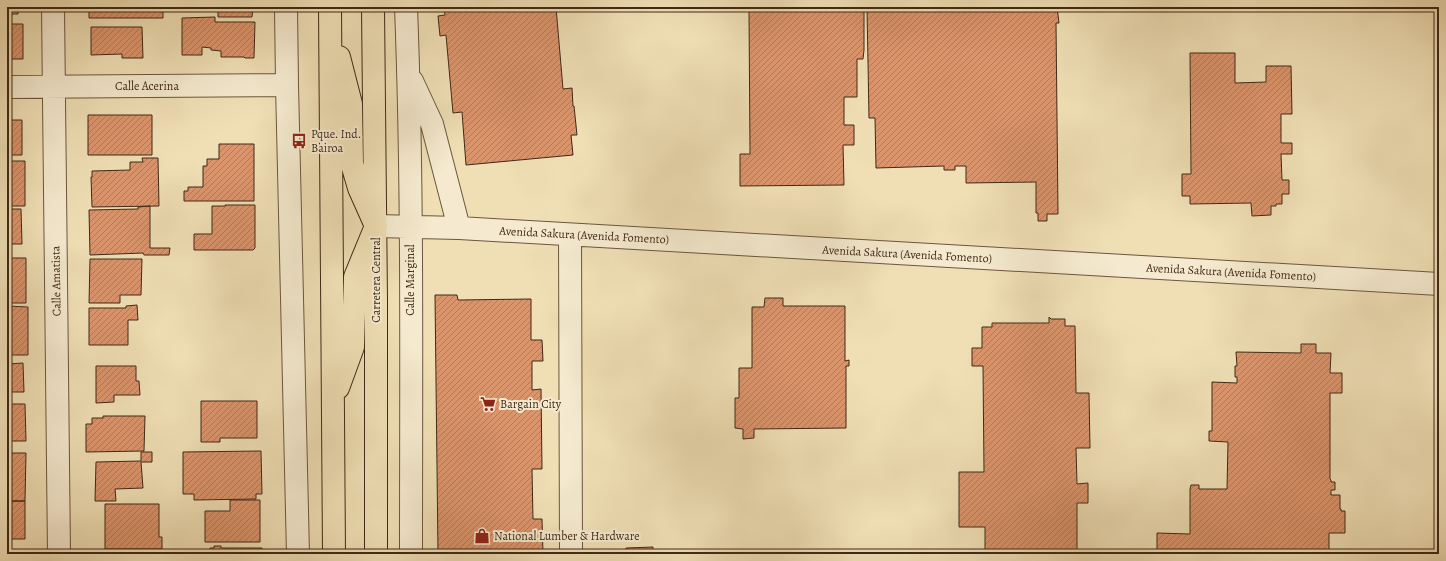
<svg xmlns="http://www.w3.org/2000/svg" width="1446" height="561" font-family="Alegreya,serif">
<defs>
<pattern id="building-hatch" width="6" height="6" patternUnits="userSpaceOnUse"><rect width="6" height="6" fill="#db956d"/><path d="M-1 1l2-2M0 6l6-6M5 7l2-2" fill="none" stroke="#b37a59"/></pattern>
</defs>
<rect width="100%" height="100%" fill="#f0dfb5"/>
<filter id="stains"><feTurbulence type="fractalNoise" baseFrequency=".005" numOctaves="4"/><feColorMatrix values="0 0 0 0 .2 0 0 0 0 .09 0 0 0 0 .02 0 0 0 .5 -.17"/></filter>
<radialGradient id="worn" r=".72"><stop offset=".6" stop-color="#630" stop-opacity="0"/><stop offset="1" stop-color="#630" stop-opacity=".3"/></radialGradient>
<path fill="url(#building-hatch)" stroke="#402817" d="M7,7H18V14H7Z
M89,7H163V18H89Z
M218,7H253L252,17H218Z
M444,7H556L563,89L572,88L573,106H574L577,135H571L573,155L466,165L462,112L453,113L446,35L440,36L438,16L445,15Z
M723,7H864V50L863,59H857V97H844V125H854V145H843L844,185L740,186V154H750L749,11H723Z
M867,7H1057L1059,23H1056L1058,214H1047V221H1038V213H1036V182L966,183V166H955V170H944V166L876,168L875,118H869Z
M215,17V22H255L254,58H245L244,57H221V51L211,50V48L202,47V55H182V18Z
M7,24H23V59H7Z
M91,27H142L143,58H122V54L91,55Z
M1190,53H1235V83L1266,82V66H1291L1292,114H1281V143H1292V154H1281L1282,180H1289V194H1282V204H1276V206H1271V215L1252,216L1251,203L1190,204V196H1182V174H1191Z
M88,115H152V155H88Z
M7,120H22V155H7Z
M219,144H254V201H184V191H188V187H203V166H207V159H219Z
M142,158H158L159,206L92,207L91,177H92V171L130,170V162H143Z
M7,161H25V206H7Z
M225,205H255V248L253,250H194V234H212V206H225Z
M150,206V248H170L169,255H144L143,253L90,255L89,210L138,209V207Z
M7,209H21L22,244H7Z
M7,258H26V303H7Z
M90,259H142L141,295H120V303H89Z
M435,295H457L458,300L531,299V340H542L543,361H532V390L541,389L542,469H532L533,519H542L543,554H438Z
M765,298H783V306H845V361L849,360V366H846V428L754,429V438L743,439V429L735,428V398H739V368H752V307H764Z
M137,305L138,320H128V345H89V308H126V306Z
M7,306L28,307V355H7Z
M1049,317L1051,319H1065V326H1075L1076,393H1089L1090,448H1076L1077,484L1088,483V503H1077V554H985V527H959V472H984L983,366H972V348H982V327H992V323H1049Z
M1301,344H1316V353H1331L1330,373H1342V393H1330V479L1331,480V482H1335V490H1331V495H1340V509H1341V511H1345V533H1329V554H1157V533L1190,534V489L1191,485H1199V489H1227L1228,442L1209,441V431H1212V382L1237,383V377H1235V366H1237L1236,352L1301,353Z
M23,363L24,392H7V364Z
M96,366H136V381H139L140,395H114V402L96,403Z
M201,401H257V438H220V442H201Z
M7,404H25L26,441H7Z
M103,416H145L144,451L86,452V424H92V418H103Z
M261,451L262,494H256V499L194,500V494H183V452Z
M141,452H152V462H141L143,488L115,489L116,501H95L96,462L141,461Z
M7,453H26L25,501H7Z
M230,500H260V542H205V511H230Z
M7,501H25V539H7Z
M105,504H159V537H162V549H105Z
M214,546H221V548H262V554H210V548H214Z
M653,547V554H626V548Z
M23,551L24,554H7V552Z
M130,551V554H94V552Z"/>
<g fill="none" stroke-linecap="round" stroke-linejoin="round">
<defs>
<path id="minor" d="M53,7L59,554
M286,7L287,85L298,554
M406,7C413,189 411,372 411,554
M412,81L432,124L459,228
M7,87L287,85
M376,226L459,228L1439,284
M570,235L571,554"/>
<path id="major" d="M330,7L334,554
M373,7L376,301V554
M338,388L353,347L355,277L376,226L359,188L352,164L351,104L339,57"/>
</defs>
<use href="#minor" stroke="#6c563e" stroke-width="24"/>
<use href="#major" stroke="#402817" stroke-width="24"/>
<use href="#minor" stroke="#f5eacf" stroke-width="22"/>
<use href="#major" stroke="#f0dfb5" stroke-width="22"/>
</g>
<defs>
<symbol id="bus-bare" viewBox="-9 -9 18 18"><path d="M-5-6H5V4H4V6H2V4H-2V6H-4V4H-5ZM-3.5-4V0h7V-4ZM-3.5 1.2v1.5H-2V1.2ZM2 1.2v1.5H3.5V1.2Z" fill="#8f2418" stroke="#f5eacf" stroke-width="2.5" paint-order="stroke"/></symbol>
<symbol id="supermarket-bare" viewBox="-9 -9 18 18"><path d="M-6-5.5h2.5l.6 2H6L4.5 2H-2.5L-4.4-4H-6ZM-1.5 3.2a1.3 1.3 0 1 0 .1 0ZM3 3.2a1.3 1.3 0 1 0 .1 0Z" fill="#8f2418" stroke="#f5eacf" stroke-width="2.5" paint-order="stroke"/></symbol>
<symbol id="shop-bare" viewBox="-9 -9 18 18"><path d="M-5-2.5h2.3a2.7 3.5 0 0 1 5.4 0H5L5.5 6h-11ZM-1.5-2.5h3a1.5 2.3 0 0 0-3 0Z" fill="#8f2418" stroke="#f5eacf" stroke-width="2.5" paint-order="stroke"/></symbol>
</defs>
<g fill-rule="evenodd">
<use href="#bus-bare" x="288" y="130" width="22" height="22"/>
<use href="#supermarket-bare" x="477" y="393" width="22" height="22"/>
<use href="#shop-bare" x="471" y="525" width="22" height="22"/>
</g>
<g text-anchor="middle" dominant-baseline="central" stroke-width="4" stroke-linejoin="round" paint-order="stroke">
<g font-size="12" fill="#402817" stroke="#f5eacf">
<text x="147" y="86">Calle Acerina</text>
<text transform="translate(584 235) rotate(3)">Avenida Sakura (Avenida Fomento)</text>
<text transform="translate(907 254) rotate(3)">Avenida Sakura (Avenida Fomento)</text>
<text transform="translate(1231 272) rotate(3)">Avenida Sakura (Avenida Fomento)</text>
<text transform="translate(376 280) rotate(-90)">Carretera Central</text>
<text transform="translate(410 280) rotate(-90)">Calle Marginal</text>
<text transform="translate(56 281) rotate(-91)">Calle Amatista</text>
</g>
<g font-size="12" fill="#402817" stroke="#f5eacf" text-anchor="start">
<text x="311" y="134">Pque. Ind.<tspan x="311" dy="14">Bairoa</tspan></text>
<text x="500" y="404">Bargain City</text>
<text x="494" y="536">National Lumber &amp; Hardware</text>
</g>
</g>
<rect width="1446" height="561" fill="none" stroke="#f0dfb5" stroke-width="24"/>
<rect x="8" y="8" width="1430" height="545" fill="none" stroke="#402817" stroke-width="2"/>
<rect x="12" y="12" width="1422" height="537" fill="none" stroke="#402817"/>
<rect width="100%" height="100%" filter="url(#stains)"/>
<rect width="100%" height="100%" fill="url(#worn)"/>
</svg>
